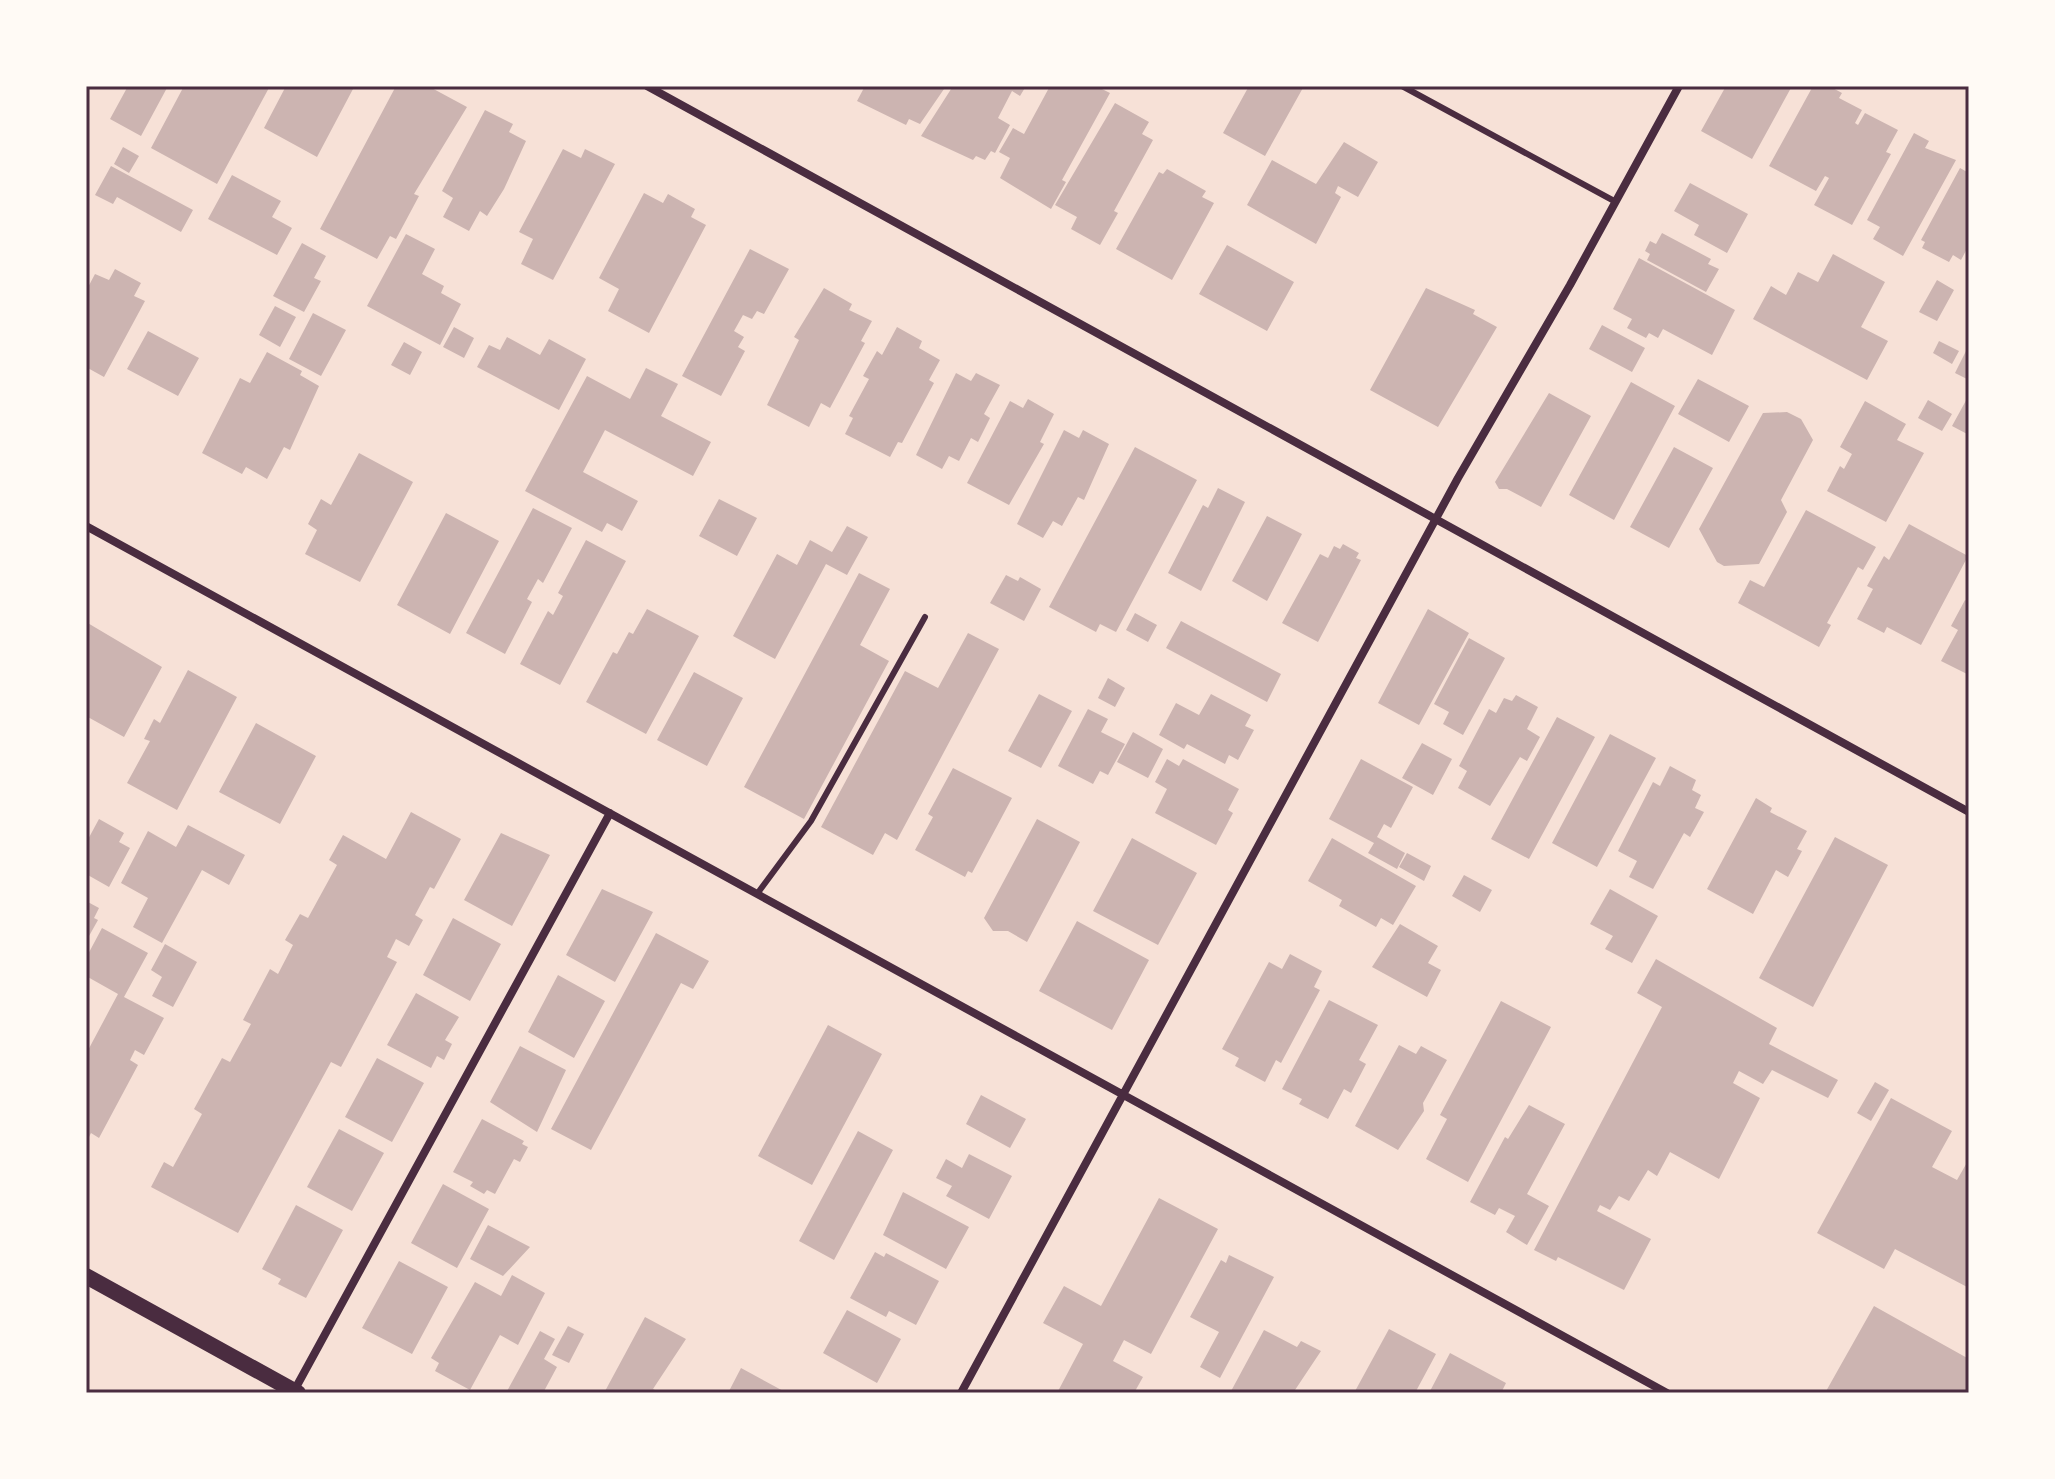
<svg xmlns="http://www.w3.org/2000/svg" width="2055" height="1479" font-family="'PT Sans',sans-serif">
<rect width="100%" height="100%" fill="#f7e1d7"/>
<path fill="#ccb4b1" d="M128,86H168L141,136L110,119Z
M184,86H270L217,184L151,148Z
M286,86L353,89L317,157L264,128Z
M396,86H428L467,107L414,194L419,196L396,239L390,236L377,259L320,229Z
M865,86H938L944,89L920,124L909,119L906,125L857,101Z
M953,86H1026L1020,96L1012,91L998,118L1010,125L995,153L991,151L985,160L976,156L973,160L921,136Z
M1050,86H1096L1110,93L1062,180L1066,182L1051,209L1000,178L1010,158L999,152L1013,128L1024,134Z
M1249,86H1304L1265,156L1223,133Z
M1726,86H1792L1752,159L1701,131Z
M1813,86H1829L1842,93L1839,98L1862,110L1855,123L1858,125L1865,113L1898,130L1886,152L1891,154L1852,225L1814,205L1829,178L1825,176L1816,191L1769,166Z
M1115,103L1149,122L1142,134L1153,140L1114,211L1118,213L1100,245L1071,229L1077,217L1055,205Z
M485,110L513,124L509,132L526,141L504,189L487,216L480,211L469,231L443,217L453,198L442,191Z
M1914,133L1929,141L1925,148L1956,160L1903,256L1873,239L1880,227L1867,220Z
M1344,142L1378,162L1358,197L1338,186L1335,193L1341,197L1316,244L1247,205L1272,160L1316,184Z
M123,147L139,156L129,173L114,164Z
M563,149L581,158L585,149L615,164L553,280L521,264L533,239L519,232Z
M111,166L193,210L181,232L117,197L113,204L95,195Z
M1960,168L1969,173V245L1961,260L1953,255L1949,262L1922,248L1925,242L1921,240Z
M1167,169L1206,191L1202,197L1214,203L1172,280L1116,249L1159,172L1163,174Z
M232,175L281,201L272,217L292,228L277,255L208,219Z
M1690,183L1748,214L1727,253L1694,235L1699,225L1674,211Z
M644,193L663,203L668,194L695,209L691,217L706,225L649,333L608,311L619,289L599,278Z
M1662,233L1711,259L1708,264L1719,269L1706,292L1647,260L1650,254L1645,251L1650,241L1656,244Z
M406,234L435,249L422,274L444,286L441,293L461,304L440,345L367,306Z
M302,243L326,256L314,278L321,281L304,312L273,296Z
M1227,245L1294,282L1267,331L1199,294Z
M750,249L789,269L764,314L757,311L752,319L743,315L734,331L744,337L738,347L745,351L721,396L682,376Z
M1833,254L1885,282L1861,327L1888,341L1867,380L1753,319L1771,286L1786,295L1798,272L1818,282Z
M1639,258L1735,310L1712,355L1663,329L1658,338L1649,333L1646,338L1627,328L1632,319L1613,309Z
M115,269L141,283L134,296L145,301L104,377L86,367V291L95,274L109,280Z
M1937,280L1954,290L1937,321L1919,312Z
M824,288L852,304L849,310L872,321L861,341L865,343L830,408L821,403L809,427L767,405L799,340L794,337Z
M1426,288L1475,310L1473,314L1497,327L1438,427L1370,390Z
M275,306L296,317L280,347L259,335Z
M313,313L346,330L321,376L289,359Z
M1602,325L1645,348L1632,372L1589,349Z
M454,327L474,338L464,358L443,347Z
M897,327L922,341L919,348L940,360L929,380L934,383L902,443L898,442L890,457L845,434L853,418L849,416L869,379L863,376L877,351L882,355Z
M148,331L199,358L178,396L127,369Z
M507,337L540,355L549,339L586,359L559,410L477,367L489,345L500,350Z
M1939,341L1959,351L1952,364L1933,353Z
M404,342L422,352L410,375L391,365Z
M1966,351L1969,353V380L1955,373Z
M267,352L302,371L300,375L319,386L290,450L284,447L267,479L246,467L242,474L202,453L240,378L250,383Z
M646,368L678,384L661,416L711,442L693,476L605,430L583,472L638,501L622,531L607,523L602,532L525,491L587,376L630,399Z
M956,373L971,381L976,373L1000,385L984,414L990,418L978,442L971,438L959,461L949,456L942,469L916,455Z
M1698,379L1749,406L1729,442L1678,414Z
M1631,382L1675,406L1614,520L1569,495Z
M1549,393L1591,416L1541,507L1507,489H1499L1495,482Z
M1969,395V435L1952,426Z
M1028,399L1054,414L1040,442L1044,444L1009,505L967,483L1010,401L1023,408Z
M1928,400L1952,414L1942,431L1918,418Z
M1865,401L1906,424L1897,440L1924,453L1886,522L1827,491L1840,466L1844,469L1852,454L1840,447Z
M1787,412L1801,419L1813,440L1781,500L1787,512L1759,564L1724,566L1717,562L1699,529L1763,413Z
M1064,430L1079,438L1083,430L1109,444L1084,500L1078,497L1062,526L1053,521L1043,538L1017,524Z
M1135,447L1197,480L1116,632L1100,624L1096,632L1049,607Z
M1674,447L1713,468L1669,548L1630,527Z
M359,453L413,482L360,582L305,554L317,530L308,524L321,499L331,505Z
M1218,488L1245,502L1201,591L1168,573L1203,505L1208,508Z
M719,499L757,518L737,556L699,536Z
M533,508L572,528L543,583L538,579L527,599L532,602L505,654L466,633Z
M1806,510L1876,547L1863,570L1858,567L1827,623L1831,625L1819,647L1738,603L1750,580L1764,587Z
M446,513L499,541L450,634L397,605Z
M1267,516L1302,534L1267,601L1232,581Z
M1909,524L1968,556L1921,645L1887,627L1884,633L1857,619L1873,589L1867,586L1884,556L1889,560Z
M847,526L868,537L847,575L826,564L775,659L733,636L777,554L797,565L810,540L832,552Z
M586,540L626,561L560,685L520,664L548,611L553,615L563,596L558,593Z
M1343,544L1359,553L1356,558L1361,560L1318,642L1282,623L1320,554L1328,558L1334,546L1340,549Z
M859,573L890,589L860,645L889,661L804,819L744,787Z
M1006,575L1018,581L1020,577L1041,589L1024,621L990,603Z
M1965,600L1969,602V675L1941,661L1958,630L1951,626Z
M647,609L699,636L646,734L586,702L613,652L617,654L629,632L633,634Z
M1428,609L1469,633L1419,725L1378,703Z
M1135,613L1157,625L1148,642L1126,630Z
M1181,621L1281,674L1267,702L1166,648Z
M86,622L162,667L124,737L86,716Z
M968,633L999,649L897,840L885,833L873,855L821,827L905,671L938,688Z
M1469,638L1505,658L1463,735L1443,724L1449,712L1434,704Z
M188,670L237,697L177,810L127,783L150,741L144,739L154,719L160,723Z
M694,672L743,698L707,766L657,740Z
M1108,678L1125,688L1115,707L1098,698Z
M1039,694L1072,711L1041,768L1008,751Z
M1211,694L1251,715L1245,726L1254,730L1238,760L1229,755L1225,764L1187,744L1184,749L1159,735L1176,703L1199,715Z
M1516,695L1538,707L1527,729L1540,737L1527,761L1520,757L1490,806L1458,788L1467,771L1459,766L1489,709L1496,713L1504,698L1512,701Z
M1088,709L1108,719L1101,732L1125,744L1108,775L1100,771L1093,784L1058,766Z
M1557,717L1595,737L1529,859L1491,839Z
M256,723L316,756L280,824L219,792Z
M1133,732L1163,749L1148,778L1117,762Z
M1610,734L1656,758L1597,867L1552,843Z
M1422,743L1452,759L1433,795L1402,778Z
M1167,759L1179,766L1183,759L1239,789L1228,810L1233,813L1216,845L1155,813L1167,789L1155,782Z
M1361,759L1413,787L1391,828L1384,824L1377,837L1405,853L1397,869L1368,853L1374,843L1329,819Z
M1670,766L1696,780L1692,790L1701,795L1695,808L1704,812L1690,837L1684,833L1653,889L1629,877L1637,861L1618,851L1653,782L1660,786Z
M953,768L1012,798L972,873L968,871L965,877L915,850L933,817L928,814Z
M1756,798L1772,808L1770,812L1807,831L1797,849L1802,851L1788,877L1776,870L1753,914L1707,889Z
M411,812L461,839L434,889L430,887L415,915L423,920L409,946L396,939L387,957L397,962L341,1067L331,1062L238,1233L151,1187L164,1162L173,1167L202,1114L194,1109L222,1058L230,1062L251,1024L243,1020L270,969L278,974L293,945L285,940L300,914L308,918L337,865L329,860L343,835L386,859Z
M99,819L124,833L119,842L130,848L109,887L86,874V843Z
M1037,819L1080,842L1027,942L1008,931H993L984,918Z
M188,825L245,855L229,885L202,870L162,943L133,927L148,898L121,883L148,831L176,847Z
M501,833L550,855L512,926L464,900Z
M1835,837L1888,865L1813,1007L1759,978Z
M1132,838L1197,873L1158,945L1093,911Z
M1332,838L1416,886L1393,925L1381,918L1376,927L1339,906L1342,900L1308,881Z
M1407,853L1431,866L1424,881L1399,867Z
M1464,875L1492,890L1480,912L1452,896Z
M602,889L653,912L615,982L566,955Z
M1610,889L1658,916L1632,963L1605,949L1613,936L1590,924Z
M86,901L99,908L94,918L98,920L89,936L86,934Z
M453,918L501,944L470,1001L423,975Z
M1077,921L1149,960L1112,1030L1039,991Z
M1400,924L1438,946L1428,963L1441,970L1427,997L1372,967Z
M102,928L148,953L124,997L164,1018L144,1055L135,1050L130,1060L138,1065L99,1138L91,1133L86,1143V1054L118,994L86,976V958Z
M656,933L709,961L693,989L681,983L591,1150L551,1129Z
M165,944L197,962L173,1007L152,996L162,977L151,970Z
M1290,954L1322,971L1314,987L1320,990L1281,1063L1276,1060L1265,1082L1235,1066L1239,1058L1222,1049L1269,962L1282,969Z
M1656,959L1777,1028L1769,1044L1838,1080L1828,1098L1772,1070L1763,1084L1739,1071L1733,1083L1760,1098L1719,1179L1670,1152L1657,1176L1648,1170L1629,1201L1619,1196L1610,1210L1600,1205L1597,1211L1651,1239L1624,1290L1558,1257L1556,1261L1534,1250L1662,1007L1637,993Z
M558,975L605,1001L574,1058L528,1032Z
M416,993L459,1017L445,1040L452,1044L444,1060L437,1056L431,1068L387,1045Z
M1329,1000L1378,1025L1359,1060L1366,1064L1351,1093L1344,1089L1328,1119L1299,1104L1302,1099L1282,1089Z
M1501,1001L1551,1027L1468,1182L1426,1159L1447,1119L1440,1115Z
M828,1025L882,1054L812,1185L758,1156Z
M1399,1045L1416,1054L1421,1046L1447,1060L1423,1103L1424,1111L1398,1150L1355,1126Z
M520,1046L566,1070L537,1132L490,1102Z
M377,1058L424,1083L392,1142L345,1117Z
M1875,1082L1889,1090L1871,1121L1857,1113Z
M981,1095L1026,1119L1010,1148L966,1124Z
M1891,1098L1952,1131L1932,1167L1957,1180L1969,1159V1288L1895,1249L1884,1269L1817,1233Z
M1529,1105L1565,1124L1527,1194L1549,1206L1527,1245L1506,1232L1515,1216L1499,1208L1495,1215L1470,1202L1505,1137L1508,1139Z
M482,1119L524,1141L522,1144L528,1147L520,1162L514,1159L495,1194L487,1190L484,1194L470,1186L473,1182L453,1172Z
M339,1129L384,1153L352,1211L307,1187Z
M858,1131L893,1150L834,1260L799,1241Z
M969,1154L1012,1176L989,1219L946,1196L952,1186L936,1178L946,1159L962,1168Z
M443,1184L489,1209L457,1268L411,1243Z
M903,1192L969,1227L946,1269L883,1235Z
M1159,1198L1218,1229L1151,1354L1124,1340L1113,1361L1143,1377L1134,1393H1057L1083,1344L1043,1323L1064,1286L1101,1306Z
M296,1205L343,1230L306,1298L278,1284L281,1279L262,1269Z
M488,1225L530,1247L503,1276L470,1259Z
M875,1252L884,1257L886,1253L939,1281L916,1325L889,1311L886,1317L850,1298Z
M1229,1255L1274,1277L1220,1378L1200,1367L1219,1332L1190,1317L1221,1260L1226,1263Z
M399,1261L448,1287L412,1354L362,1328Z
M512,1275L545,1293L518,1345L500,1335L470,1390L435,1371L439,1363L431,1358L475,1282L501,1296Z
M1874,1306L1969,1359V1393H1825Z
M847,1310L901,1339L877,1383L823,1353Z
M645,1317L686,1339L653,1389L661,1393H604Z
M568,1326L584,1334L569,1363L552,1355Z
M1389,1329L1436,1354L1415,1393H1354Z
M1264,1330L1297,1347L1301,1341L1321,1351L1293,1393H1230Z
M540,1331L555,1339L544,1359L557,1367L543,1393H506Z
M1450,1353L1506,1383L1501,1393H1429Z
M741,1368L787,1393H728Z"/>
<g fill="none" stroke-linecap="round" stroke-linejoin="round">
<path stroke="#4a2c40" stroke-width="6" d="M1402,86L1616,202
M757,894L811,821L925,617"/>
<path stroke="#4a2c40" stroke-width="8" d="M647,86L1969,812
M86,526L1667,1393
M294,1391L610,813
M961,1393L1458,478L1570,285L1679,86"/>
<path stroke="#4a2c40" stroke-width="16" d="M86,1276L298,1393"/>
</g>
<rect width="2055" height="1479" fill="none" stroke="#fffaf5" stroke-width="176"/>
<rect x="88" y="88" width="1879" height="1303" fill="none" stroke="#4a2c40" stroke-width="3"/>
</svg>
